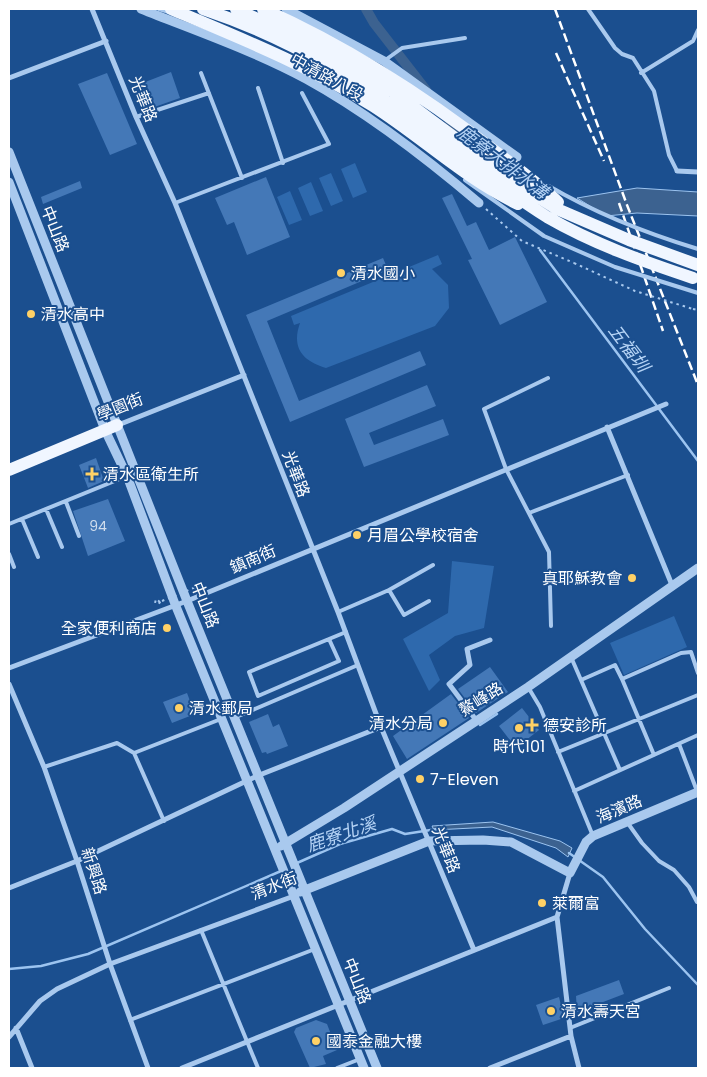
<svg xmlns="http://www.w3.org/2000/svg" width="707" height="1077" font-family="Poppins,'Noto Sans TC',sans-serif">
<rect width="100%" height="100%" fill="#1b4f8f"/>
<path fill="#2e69ad" d="M355,163L367,192L353,198L341,169Z
M331,173L343,201L331,206L319,178Z
M311,182L323,211L310,216L298,188Z
M290,191L302,220L289,225L277,197Z
M438,255L442,264L432,269L448,285L449,308L435,326L326,368C303,361 291,348 300,323L294,325L291,316Z
M452,561L494,566L484,628L455,636L429,655L440,680L429,691L403,639L448,613Z
M674,616L687,647L624,675L610,643Z"/>
<path fill="#3c6290" stroke="#9cc4f0" d="M637,188L698,192V216L637,213L606,216L577,198Z
M493,822L560,841L572,848L568,857L556,848L492,827L434,830L432,826Z"/>
<g fill="none" stroke-linecap="round" stroke-linejoin="round">
<path stroke="#9cc4f0" stroke-width="2.5" d="M540,250L698,461
M480,725L497,714
M569,853L603,877L645,929L698,985
M297,863L340,844L392,829L405,834L437,829
M9,969L41,966L88,954L281,871"/>
<path stroke="#3c6290" stroke-width="10" d="M366,9L374,23L426,90
M450,121L458,131L492,157"/>
</g>
<path fill="#4478b7" d="M171,72L180,98L143,111L141,105L143,104L135,86Z
M107,73L137,144L110,155L78,84Z
M266,177L290,237L247,255L234,222L227,225L215,198Z
M80,181L82,188L43,204L41,197Z
M452,194L467,226L476,222L489,250L515,237L547,302L500,325L468,260L472,259L442,198Z
M383,258L388,270L267,321L299,401L420,351L426,365L290,422L246,315Z
M427,385L436,406L369,433L374,445L443,419L449,435L364,467L345,419Z
M96,458L104,481L88,488L79,465Z
M108,499L125,541L88,556L73,511Z
M490,667L508,692L476,713L458,689Z
M187,693L195,714L172,723L163,702Z
M451,694L469,718L407,759L393,736Z
M522,708L539,730L516,748L499,726Z
M268,714L273,727L279,724L288,746L267,754L266,752L262,753L249,722Z
M619,980L624,994L577,1012L576,996Z
M559,997L564,1018L543,1025L536,1005Z
M316,1020L327,1024L337,1050L323,1056L326,1064L310,1068L294,1032L296,1028Z"/>
<g fill="none" stroke-linecap="round" stroke-linejoin="round">
<path stroke="#a9c9ee" stroke-width="2" stroke-dasharray="2.5 4" stroke-linecap="butt" d="M486,209L522,241L574,263
M693,309L698,310
M196,587L200,585V588L197,586
M160,602L156,599L155,603L158,604L162,601"/>
<path stroke="#a9c9ee" stroke-width="4" d="M588,9L615,48L622,54L633,58L654,91L669,155L677,171
M384,61L402,48L465,38
M201,73L242,178
M641,73L693,41L698,30
M258,88L283,163
M136,117L209,93
M175,203L329,144L302,93
M548,378L484,409L506,469L549,552L551,626
M66,502L79,536
M46,509L62,547
M529,513L628,475
M22,519L38,557
M9,524L127,476
M9,554L14,567
M389,590L404,615L429,601
M338,612L389,590L433,565
M329,639L339,661L258,696L249,672L346,632
M571,657L620,770
M622,679L654,755
M581,680L615,665L622,679L681,653L691,652L698,673
M528,687L540,707L593,836
M236,717L358,665
M679,744L697,791
M558,752L698,695
M134,753L164,821
M44,767L117,743L134,753L221,719
M574,791L698,735
M627,822L642,843L659,861L674,870L689,887L697,902
M201,930L258,1068
M130,1020L315,949
M570,1028L669,988
M337,1068L360,1059"/>
<path stroke="#a9c9ee" stroke-width="5" d="M92,9L136,117L175,203L338,612L381,727L474,950
M9,78L106,41
M677,171L698,172
M118,425L244,375
M607,427L672,585
M9,668L187,601L666,404
M9,684L44,767L77,861L110,964L148,1068
M476,720L449,684L470,665L467,649L490,640
M570,873L557,917L571,1036L579,1068
M9,888L77,861L257,776L381,727
M16,1028L32,1068
M9,1037L40,1001L57,989L110,964L294,896
M182,1068L557,917
M490,1068L571,1036"/>
<path stroke="#a9c9ee" stroke-width="9" d="M141,9C196,31 254,51 306,79C368,113 426,158 479,203
M286,9L384,61L517,157
M9,152L187,601L377,1068
M9,182L105,430L127,476L175,604L364,1068
M281,846L344,808L528,687L698,568
M300,892L429,841L483,840L511,842L570,873L586,842L593,836L698,792"/>
<path stroke="#f0f6ff" stroke-width="12" d="M9,470L117,425"/>
<path stroke="#fff" stroke-width="2.5" stroke-dasharray="9 4" stroke-linecap="butt" d="M555,9L627,205L698,385
M556,53L604,161
M619,203L663,331"/>
<path stroke="#a9c9ee" stroke-width="2" stroke-dasharray="2.5 4" stroke-linecap="butt" d="M574,263L635,291L693,309
M162,601L196,587"/>
<path stroke="#a9c9ee" stroke-width="4" d="M159,9L169,12
M465,180L544,236L615,267L698,293
M547,185C595,213 645,233 698,249"/>
<path stroke="#f0f6ff" stroke-width="12" d="M171,9C240,38 310,66 373,106C423,138 464,178 518,204
M203,9C272,32 340,69 400,111C449,146 496,185 547,217C594,244 642,261 693,278
M236,9L302,40L392,91L513,181L557,209L629,240L698,265
M263,9C346,46 424,96 496,152C517,168 539,184 558,202"/>
</g>
<g fill="#ffd166" stroke="#1b4f8f" stroke-width="2">
<circle cx="341" cy="273" r="5"/>
<circle cx="31" cy="314" r="5"/>
<path d="M89.5 466.5h5v5h5v5h-5v5h-5v-5h-5v-5h5z"/>
<circle cx="357" cy="535" r="5"/>
<circle cx="632" cy="578" r="5"/>
<circle cx="167" cy="628" r="5"/>
<circle cx="179" cy="708" r="5"/>
<circle cx="443" cy="723" r="5"/>
<path d="M529.5 717.5h5v5h5v5h-5v5h-5v-5h-5v-5h5z"/>
<circle cx="519" cy="728" r="5"/>
<circle cx="420" cy="779" r="5"/>
<circle cx="542" cy="903" r="5"/>
<circle cx="551" cy="1011" r="5"/>
<circle cx="316" cy="1041" r="5"/>
</g>
<g text-anchor="middle" dominant-baseline="central" stroke-width="4" stroke-linejoin="round" paint-order="stroke">
<g font-size="14" fill="#d0dded">
<text x="98" y="526">94</text>
</g>
<g font-size="16" fill="#fff" stroke="#1b4f8f">
<text transform="translate(327 77) rotate(29)">中清路八段</text>
<text transform="translate(143 99) rotate(68)">光華路</text>
<text transform="translate(55 229) rotate(68)">中山路</text>
<text transform="translate(120 407) rotate(-22)">學園街</text>
<text transform="translate(296 474) rotate(69)">光華路</text>
<text transform="translate(253 559) rotate(-23)">鎮南街</text>
<text transform="translate(205 605) rotate(68)">中山路</text>
<text transform="translate(481 699) rotate(-32)">鰲峰路</text>
<text transform="translate(619 809) rotate(-23)">海濱路</text>
<text transform="translate(446 850) rotate(68)">光華路</text>
<text transform="translate(94 871) rotate(72)">新興路</text>
<text transform="translate(274 886) rotate(-22)">清水街</text>
<text transform="translate(357 981) rotate(68)">中山路</text>
</g>
<g font-size="16" fill="#fff" stroke="#1b4f8f" text-anchor="start">
<text x="351" y="273">清水國小</text>
<text x="41" y="314">清水高中</text>
<text x="103" y="474">清水區衛生所</text>
<text x="367" y="535">月眉公學校宿舍</text>
<text x="622" y="578" text-anchor="end">真耶穌教會</text>
<text x="157" y="628" text-anchor="end">全家便利商店</text>
<text x="189" y="708">清水郵局</text>
<text x="433" y="723" text-anchor="end">清水分局</text>
<text x="543" y="725">德安診所</text>
<text x="519" y="746" text-anchor="middle">時代101</text>
<text x="430" y="779">7-Eleven</text>
<text x="552" y="903">萊爾富</text>
<text x="561" y="1011">清水壽天宮</text>
<text x="326" y="1041">國泰金融大樓</text>
</g>
<g font-size="18" font-style="italic" fill="#b5d3f5" stroke="#1b4f8f">
<text transform="translate(503 162) rotate(37)">鹿寮大排水溝</text>
<text transform="translate(629 348) rotate(53)">五福圳</text>
<text transform="translate(341 834) rotate(-19)">鹿寮北溪</text>
</g>
</g>
<rect width="707" height="1077" fill="none" stroke="#ffffff" stroke-width="20"/>
</svg>
